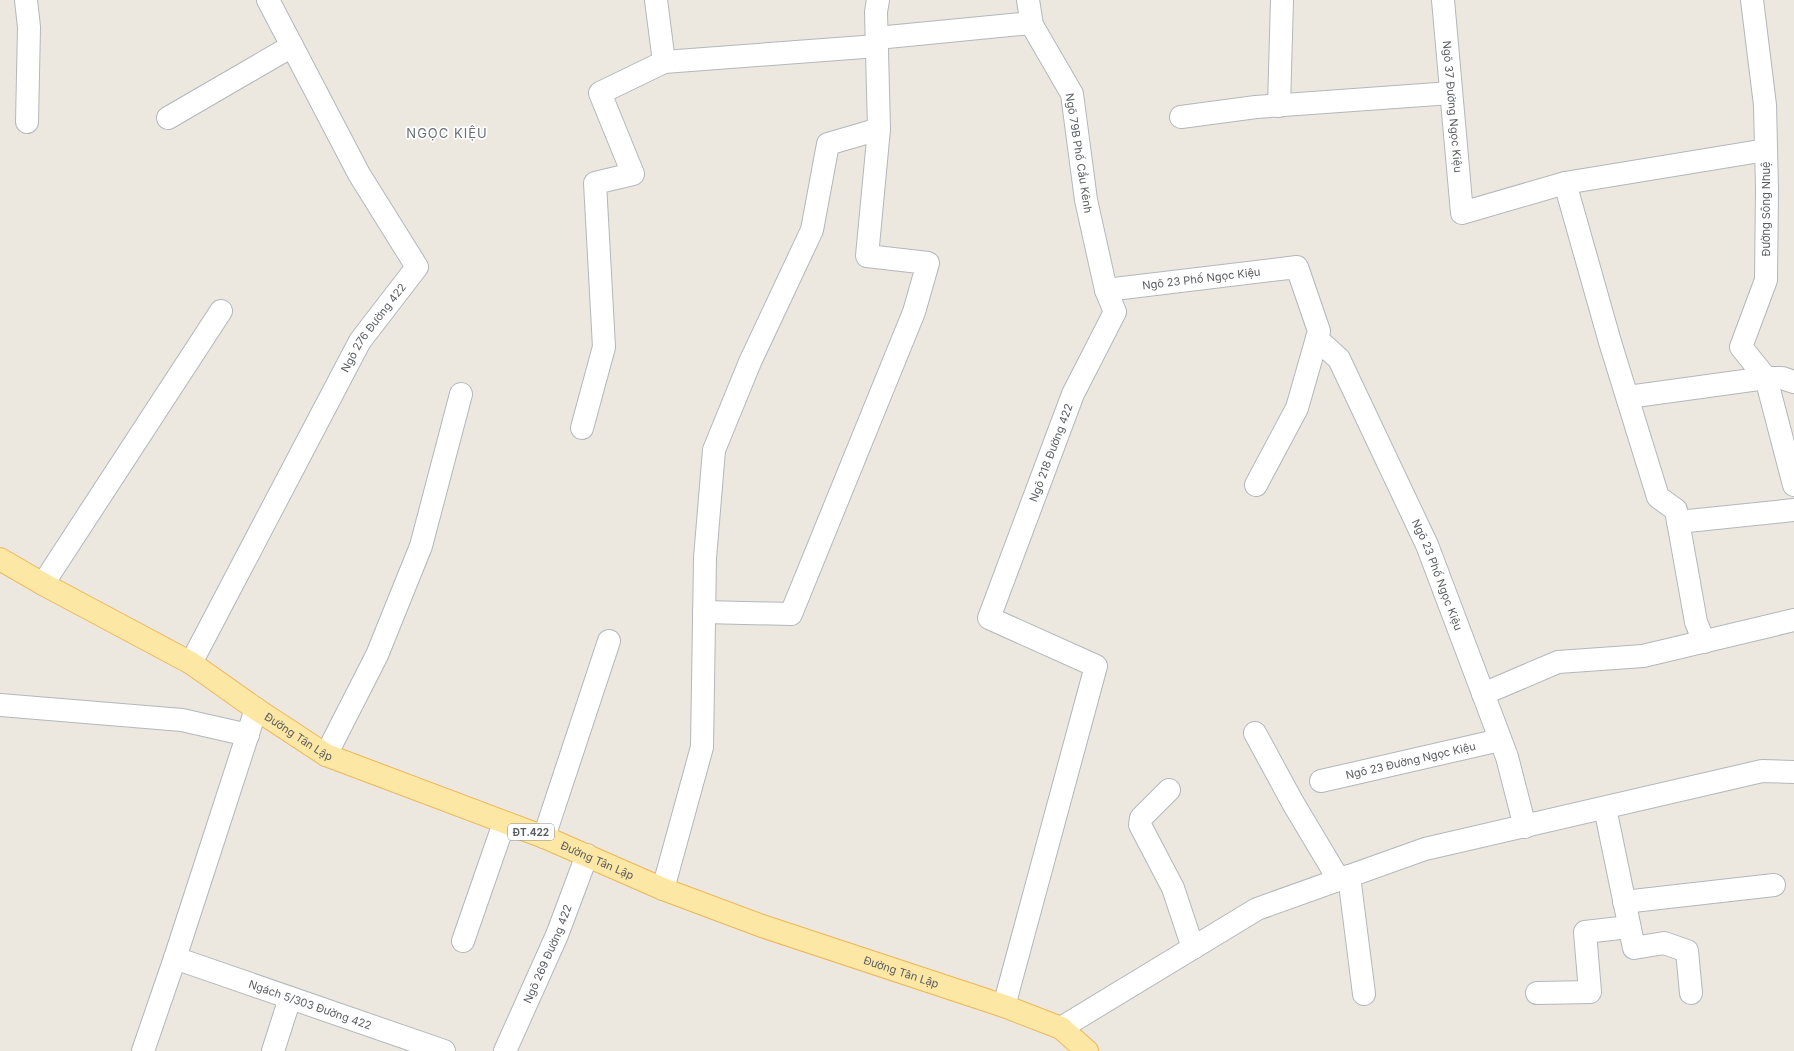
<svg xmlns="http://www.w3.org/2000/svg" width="1794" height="1051" font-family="Inter,sans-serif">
<rect width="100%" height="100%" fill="#ece8e0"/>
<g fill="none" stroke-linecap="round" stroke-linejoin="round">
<defs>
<g id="minor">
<path d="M26,0L29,27L27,122"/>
<path d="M656,0L664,62"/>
<path id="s1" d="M1443,0L1462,213L1565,183L1766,150"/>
<path d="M1752,0L1765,105L1767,189L1766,280L1741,347L1766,378H1782L1794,382"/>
<path d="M877,38L1031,23L1032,25"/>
<path d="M1279,106L1282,0"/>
<path d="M1181,117L1256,107L1451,93"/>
<path d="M168,118L292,46"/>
<path d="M1565,183L1610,342L1658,497L1676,510L1696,622L1704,642"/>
<path id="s2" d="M1106,290L1297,267L1319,331L1297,408L1256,485"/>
<path id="s3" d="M1317,339L1339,359L1427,545L1507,757L1525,827"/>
<path d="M1628,397L1766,378L1794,485"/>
<path d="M582,428L604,347L595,183L633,174L600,93L664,62L877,46"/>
<path d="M1678,522L1794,510"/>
<path d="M43,584L221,311"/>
<path d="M704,612L791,614L914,312L928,263L867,256L879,129"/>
<path id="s4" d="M191,663L360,341L417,267L359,174L268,0"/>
<path d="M1483,694L1558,662L1643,656L1794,620"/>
<path d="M0,705L182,720L248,735"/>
<path d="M1255,733L1293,803L1339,880"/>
<path d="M326,755L377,655L421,546L461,394"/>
<path id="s5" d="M1321,781L1500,740"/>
<path d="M1169,790L1141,818L1140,825L1173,888L1193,948"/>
<path d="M1605,808L1634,948L1664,943L1687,951L1691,993"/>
<path d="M544,837L609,641"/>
<path d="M1349,876L1364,994"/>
<path d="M663,889L702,747L705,558L714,450L750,362L812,230L828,144L879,129L876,12L878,0"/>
<path d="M1624,902L1774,885"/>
<path d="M463,941L504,823"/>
<path id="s6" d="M175,958L444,1051"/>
<path d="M1537,993L1590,992L1585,932L1629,927"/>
<path id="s7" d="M1004,1006L1096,666L989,618L1073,394L1115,312L1106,290L1086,200L1072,94L1032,25L1028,0"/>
<path d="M1061,1028L1257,909L1425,849L1762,771L1794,772"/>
<path d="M143,1051L175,958L256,709"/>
<path d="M273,1051L290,998"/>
<path id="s8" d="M505,1051L557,935L587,855"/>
</g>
<g id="primary">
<path id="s9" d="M0,559L43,584L191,663L256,709L326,755L544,837L663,889L762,926L1004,1006L1061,1028L1087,1051"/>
</g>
</defs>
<use href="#minor" stroke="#b3b7bb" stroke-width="24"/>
<use href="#primary" stroke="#eeb657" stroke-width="24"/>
<use href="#minor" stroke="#fff" stroke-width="22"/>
<use href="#primary" stroke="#fde7a4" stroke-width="22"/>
</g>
<g text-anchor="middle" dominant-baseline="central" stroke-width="3.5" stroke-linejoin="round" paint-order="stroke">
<rect fill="#fff" stroke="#8b8e90" stroke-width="1" x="508" y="824" width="46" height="16" rx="3"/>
<g font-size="10" font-weight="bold" fill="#595d61">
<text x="531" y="832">ĐT.422</text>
</g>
<g font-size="11" fill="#595d61" stroke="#fff">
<text stroke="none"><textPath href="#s1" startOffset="107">Ngõ 37 Đường Ngọc Kiệu</textPath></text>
<text transform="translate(1079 153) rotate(81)">Ngõ 79B Phố Cầu Kênh</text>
<text transform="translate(1766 209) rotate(-90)">Đường Sông Nhuệ</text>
<text stroke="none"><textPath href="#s2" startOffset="96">Ngõ 23 Phố Ngọc Kiệu</textPath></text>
<text stroke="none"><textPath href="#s4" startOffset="382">Ngõ 276 Đường 422</textPath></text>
<text stroke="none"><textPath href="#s7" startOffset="646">Ngõ 218 Đường 422</textPath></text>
<text stroke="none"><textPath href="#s3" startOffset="267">Ngõ 23 Phố Ngọc Kiệu</textPath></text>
<text stroke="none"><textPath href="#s9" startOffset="348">Đường Tân Lập</textPath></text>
<text stroke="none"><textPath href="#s5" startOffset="92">Ngõ 23 Đường Ngọc Kiệu</textPath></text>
<text stroke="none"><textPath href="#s9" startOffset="672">Đường Tân Lập</textPath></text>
<text stroke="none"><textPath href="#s8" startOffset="106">Ngõ 269 Đường 422</textPath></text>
<text stroke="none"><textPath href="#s9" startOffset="996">Đường Tân Lập</textPath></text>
<text stroke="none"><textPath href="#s6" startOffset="143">Ngách 5/303 Đường 422</textPath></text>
</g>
<g font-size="13" letter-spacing="1" fill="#6a6f73" stroke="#fff">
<text x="447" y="133">NGỌC KIỆU</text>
</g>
</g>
</svg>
